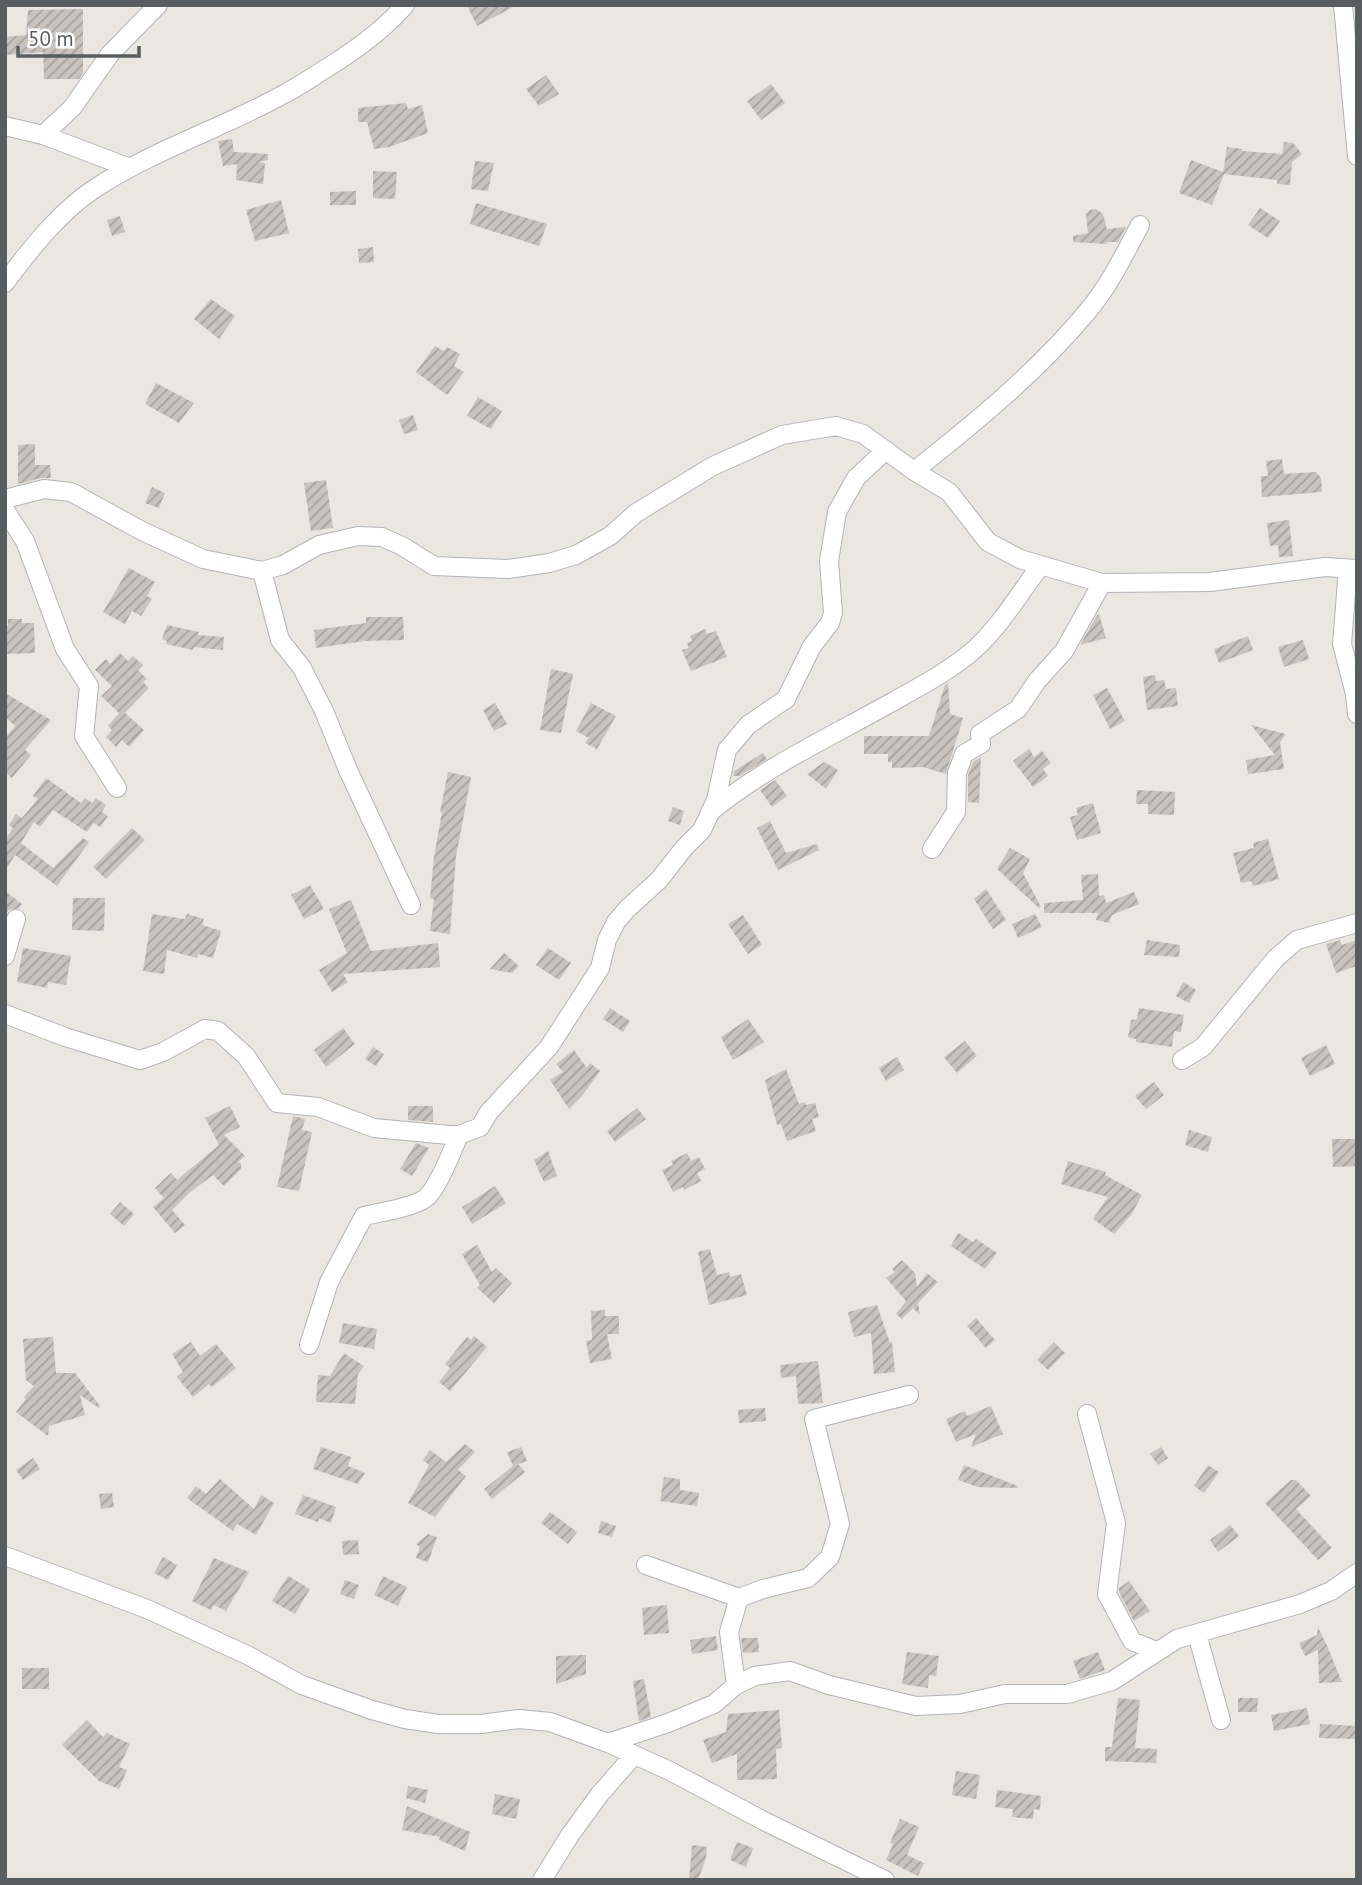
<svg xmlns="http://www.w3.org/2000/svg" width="1362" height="1885" font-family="'PT Sans',sans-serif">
<defs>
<pattern id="building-hatch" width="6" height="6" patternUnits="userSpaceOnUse" patternTransform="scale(1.75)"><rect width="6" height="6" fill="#c8c3bf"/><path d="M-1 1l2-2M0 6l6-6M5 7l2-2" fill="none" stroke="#a5a29f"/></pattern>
</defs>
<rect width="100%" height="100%" fill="#eae6e0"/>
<path fill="url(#building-hatch)" d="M467,5H517L477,26Z
M83,9V73L79,79H44L43,52L5,55V37L26,35L28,10Z
M546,75L559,94L539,106L526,89Z
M771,84L785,103L761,120L747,101Z
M406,103L408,109L422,105L428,133L389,147L374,149L367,122H358V108Z
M232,139L234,152L268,154V160L258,162L265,163L263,184L236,180L237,164L223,166L218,141Z
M1284,142L1293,143L1302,154L1292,162L1290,185L1277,184V180L1224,174L1212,205L1179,193L1191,160L1223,172L1227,147L1243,149L1242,151L1282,154Z
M475,161L494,163L488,191L471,189Z
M373,171L397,172L395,199L373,198Z
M356,191V205H330V192Z
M281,200L289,233L255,241L246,210Z
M476,203L547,224L539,246L470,224Z
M1260,208L1280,221L1268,238L1248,225Z
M1096,209L1103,214L1107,229L1126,227L1118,242H1107V244L1073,242V236L1088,233L1086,214L1090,210Z
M120,216L125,232L112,236L107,220Z
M373,247L374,262L359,263L358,249Z
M211,299L235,316L219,339L194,319Z
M435,346L444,351L447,347L460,354L454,366L464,372L447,395L416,372Z
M156,383L194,403L179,423L145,404Z
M478,397L502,411L491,429L467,416Z
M413,415L418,430L404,434L399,420Z
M35,444V465H50L51,478H41L18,484V445Z
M1282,459L1284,474L1316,472L1321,478L1322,492L1262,497L1261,476H1268L1266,461Z
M326,480L333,528L311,531L304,483Z
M152,487L165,493L159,508L145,503Z
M1289,520L1293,556L1279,557L1278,545L1270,546L1267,523Z
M129,568L155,582L147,596L152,599L141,616L132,611L125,624L103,612Z
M1099,614L1106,638L1080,645L1097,615Z
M366,617H403L404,640L365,641L316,648L314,630L366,623Z
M8,619H22V623H34L35,653L5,654V626H8Z
M167,625L199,632L198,635L224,637L223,650L194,647L193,650L166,644L167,641L162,639Z
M705,629L707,634L716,631L727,657L691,671L682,650L689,648L687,643L692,641L690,636Z
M1248,636L1253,650L1219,663L1214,649Z
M1303,640L1309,659L1284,667L1278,647Z
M120,653L128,661L133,656L143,665L138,670L147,679L143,682L149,688L125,713L144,730L129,747L122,740L116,747L106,737L112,730L108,726L119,713L101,696L112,686L95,670L106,659L110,664Z
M551,669L573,674L561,733L540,730Z
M1155,675L1156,681L1164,680L1166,689L1176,688L1178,706L1147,710L1143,677Z
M948,683L950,714L963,718L946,774L923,767L892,768V762H888V754H864V736H929L945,685Z
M1107,688L1125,721L1110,729L1093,695Z
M5,693L51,720L25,750L31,755L12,778L5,772V738L15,726L5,717Z
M495,703L507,724L494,731L483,710Z
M591,703L616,716L597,749L585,743L589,738L576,731Z
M1251,725L1286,734L1280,742L1284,769L1248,774L1246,760L1275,755Z
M1029,749L1034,757L1042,751L1051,763L1043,769L1048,776L1033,787L1013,761Z
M763,753L767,759L740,776H733L734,771Z
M981,757L979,803L968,802V775L973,762Z
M824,762L838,770L826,789L807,774Z
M448,772L471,777L456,857L450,934L430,931L434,899L430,898L434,857L442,812H440Z
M46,778L81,803L85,798L92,803L96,798L106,805L102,812L108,816L100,827L94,823L87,832L53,810L40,827L34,822L21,843L53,868L83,838L89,842L57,886L15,855L5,871V840L13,828L9,825L16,814L22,818L38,799L33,796Z
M775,780L787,796L772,807L760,790Z
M1137,790L1175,792L1174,815L1148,814V804H1136Z
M1093,803L1101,833L1077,840L1070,817L1078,815L1076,808Z
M673,807L684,811L680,825L668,821Z
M770,821L786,853L817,844L819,850L778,870L757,828Z
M132,828L145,840L106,879L93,867Z
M1268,839L1279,879L1253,886L1251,881L1241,883L1233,853L1254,848L1253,843Z
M1010,848L1030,859L1023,873L1041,907L1039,908L997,869Z
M1098,874L1099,896L1104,895L1106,903L1134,892L1139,904L1112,915L1109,923L1096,920L1098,913H1044V903L1083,900L1081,875Z
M310,885L324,909L304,919L291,895Z
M986,889L1006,920L993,929L974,899Z
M5,891L22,904L19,908L9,910L5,915Z
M73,898H105L104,931L72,930Z
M351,900L371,951L438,943L440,967L343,974L348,982L332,992L319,970L347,953L329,909Z
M152,914L185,919L187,914L204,919L202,925L221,931L213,958L198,954L197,958L167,950L164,974L143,971Z
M1035,914L1042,927L1018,938L1012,924Z
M743,915L762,945L748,954L728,924Z
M1147,940L1180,945L1179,957L1144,955Z
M1340,940L1342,945L1357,940V966L1336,973L1326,944Z
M23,948L71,956L66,985L48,982L47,988L17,982Z
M548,948L571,963L559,980L536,965Z
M504,953L519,966L512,973L490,969Z
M1183,982L1196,990L1189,1003L1176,996Z
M610,1008L630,1021L623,1032L603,1019Z
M1139,1008L1184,1015L1181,1032L1174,1031L1172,1047L1136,1042V1039L1128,1037L1131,1020L1137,1019Z
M748,1019L764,1042L733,1060L721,1037Z
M343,1028L355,1044L326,1067L314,1050Z
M965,1041L977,1056L957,1073L944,1057Z
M1326,1045L1335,1064L1310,1076L1301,1058Z
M373,1047L384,1054L376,1066L365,1059Z
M574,1050L587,1068L590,1063L600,1071L582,1096L569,1109L550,1080L563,1072L556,1064Z
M897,1057L904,1070L886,1081L879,1068Z
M786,1069L799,1104L805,1102L806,1105L815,1103L819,1117L812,1119L816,1131L787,1141L781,1124L777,1125L765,1080Z
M1154,1082L1164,1095L1146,1109L1135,1096Z
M230,1106L240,1127L224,1135L245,1156L238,1162L241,1163V1169L224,1186L213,1175L189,1193L172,1210L185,1225L175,1233L153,1207L164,1198L155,1188L171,1173L177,1180L219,1145L205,1118Z
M408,1106H433V1122L408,1120Z
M637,1108L646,1119L615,1142L607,1131Z
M293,1116L305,1119L302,1130L312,1132L299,1191L277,1187Z
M1189,1130L1212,1137L1208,1152L1185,1145Z
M1332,1139H1357V1166L1333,1167Z
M416,1143L429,1148L412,1176L400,1169Z
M548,1151L557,1176L544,1182L534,1160Z
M687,1153L691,1161L699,1157L705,1169L697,1173L701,1181L684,1190L683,1187L673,1192L662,1170L673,1165L671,1161Z
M1068,1161L1106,1172L1105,1175L1142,1195L1131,1215L1114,1234L1093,1219L1108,1197L1061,1184Z
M495,1186L506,1203L472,1224L462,1207Z
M120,1202L134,1214L124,1226L110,1214Z
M958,1233L973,1242L976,1239L997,1253L985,1269L951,1246Z
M477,1245L492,1272L496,1268L512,1283L494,1303L477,1288L480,1285L462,1254Z
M710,1249L717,1275L729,1272L730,1277L741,1274L747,1295L709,1305L698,1252Z
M902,1260L915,1273L917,1287L927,1273L938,1282L918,1303L920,1315L913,1308L902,1319L896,1314L906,1301L886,1278L895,1272L892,1269Z
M877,1305L890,1343L892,1342L895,1372L874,1374L871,1333L854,1337L848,1312Z
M605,1310V1316H619V1334H607L612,1359L590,1363L586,1341L592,1340L591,1311Z
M976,1318L995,1340L986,1348L967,1326Z
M343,1323L377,1329L374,1349L339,1343Z
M474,1336L487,1347L450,1391L439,1382L450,1368L445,1364L467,1337L471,1340Z
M53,1337L56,1373H75L100,1406L99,1408L80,1395L85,1415L49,1426L48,1436L16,1412L26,1399L24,1397L34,1386L26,1380L23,1339Z
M191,1342L200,1356L216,1344L236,1368L212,1387L209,1384L193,1397L177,1377L183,1372L172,1354Z
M1054,1342L1065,1353L1048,1370L1037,1360Z
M344,1353L364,1366L358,1374L355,1404L316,1402L318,1375L330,1376Z
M818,1361L823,1403L798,1404L796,1376L781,1378L780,1365Z
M991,1406L1003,1434L971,1447L976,1434L956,1442L946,1419L965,1411L967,1416Z
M765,1408L766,1421L739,1423L738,1410Z
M465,1444L475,1452L458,1470L466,1476L435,1517L408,1503L429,1465L423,1460L430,1450L446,1462Z
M321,1447L351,1457L348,1466L365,1473L358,1484L313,1469Z
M521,1447L527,1461L518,1464L525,1472L492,1499L484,1489L513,1466L507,1452Z
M1161,1447L1168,1458L1158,1465L1150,1454Z
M33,1458L40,1469L23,1480L16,1470Z
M964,1465L1018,1486L1017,1488L978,1487L958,1480Z
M1208,1465L1219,1472L1204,1493L1194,1486Z
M664,1477L680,1479V1490L699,1493L697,1506L660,1501Z
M220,1479L254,1509L261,1495L274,1503L256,1535L237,1524L233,1531L187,1498L196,1486L206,1494Z
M1291,1480H1296L1311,1496L1296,1509L1332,1548L1318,1560L1265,1503Z
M112,1493L114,1507L101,1509L99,1494Z
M303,1495L336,1507L331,1523L319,1518L318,1522L295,1514Z
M550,1512L577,1532L568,1544L541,1523Z
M601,1521L616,1526L612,1537L598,1533Z
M1230,1525L1239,1536L1218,1552L1210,1540Z
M428,1534L437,1537L428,1562L416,1558L420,1547L416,1544Z
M358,1540L359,1554L343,1555L342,1541Z
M163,1557L177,1565L168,1580L154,1573Z
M214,1558L249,1572L226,1611L214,1605L211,1610L192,1601Z
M288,1576L310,1589L295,1614L272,1601Z
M383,1576L407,1587L398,1606L374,1595Z
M345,1580L359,1585L354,1599L340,1594Z
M1129,1581L1150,1611L1134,1621L1119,1592V1588Z
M667,1605L669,1633L644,1635L642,1608Z
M1318,1627L1327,1646L1342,1682L1319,1683L1318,1650L1305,1656L1299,1643L1317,1635Z
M716,1636L718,1650L692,1654L690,1640Z
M741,1638H758L759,1652L743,1653Z
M907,1652L939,1656L936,1676L929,1675L928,1688L902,1684Z
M1098,1652L1105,1670L1080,1679L1073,1661Z
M586,1655V1674L556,1684V1656Z
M22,1668H49V1689H22Z
M644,1679L651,1717L639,1721L633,1681Z
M1118,1698L1140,1700L1135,1748L1157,1749L1156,1763L1105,1761V1747H1112Z
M1238,1698H1258L1257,1712H1238Z
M1307,1708L1310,1724L1274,1731L1271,1715Z
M779,1710L782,1748L776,1749L777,1779L737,1780V1754L712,1763L703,1740L726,1732L728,1714Z
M87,1720L103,1737L107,1733L130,1744L119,1767L127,1770L119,1789L99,1781L62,1745Z
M1320,1724L1357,1726V1739L1319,1738Z
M956,1771L980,1775L976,1799L952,1795Z
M408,1786L428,1790L425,1803L406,1798Z
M997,1790L1041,1796L1040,1810L1034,1809L1033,1819L1012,1817L1013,1809L995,1807Z
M495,1794L520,1799L516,1819L492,1814Z
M407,1806L470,1832L465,1851L439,1840L440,1837L402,1830Z
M900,1819L919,1827L907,1855L924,1863L918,1876L886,1860L893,1844L890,1843Z
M737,1842L753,1848L746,1867L730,1860Z
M692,1845L707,1847L706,1858L698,1880H689Z"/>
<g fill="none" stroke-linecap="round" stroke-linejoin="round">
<defs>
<path id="street" d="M1343,5L1357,156
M5,126L43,135L130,168
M43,135L72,108L110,54L158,5
M5,283C31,248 60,211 97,187C156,149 223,128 284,94C300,86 315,75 330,66C357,49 384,30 405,5
M914,471C976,422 1037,372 1087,312C1109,286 1124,255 1140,225
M5,499L44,489L71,492L142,531L203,559L262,571L283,565L319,545L358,536L382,537L402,546L434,566L508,569L549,563L576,555L610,536L636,513L713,466L782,435L836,426L863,434L914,471L949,492L988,542L1020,559L1102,583L1210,582L1325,567L1357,569
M5,510L25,541L65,649L89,686L84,736L117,788
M1348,569L1342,644L1355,694L1357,714
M262,571L280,640L302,668L324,711L348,770L411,905
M710,812C766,766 832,736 894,701C921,686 951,670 975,649C1001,625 1020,593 1041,565
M932,849L956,812L957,773L964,754L981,744L980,734L1018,709L1037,681L1064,651L1102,583
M5,956L16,919
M5,1014L65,1037L140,1060L163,1052L205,1029L218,1031L246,1056L277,1103L318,1107L374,1128L449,1135H459L480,1127L489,1112L549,1047L600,968L607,940L616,922L627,909L659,880L684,848L702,830L716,800L727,750L748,725L786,699L812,646L830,623L833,613L829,561L837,512L856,478L886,450
M1182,1060L1203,1047L1276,958L1297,940L1357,923
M309,1345L329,1282L364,1216C380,1212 418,1207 428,1196C440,1183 452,1151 459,1135
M1087,1414L1116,1523L1107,1594L1132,1641L1156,1651
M5,1556L147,1609L247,1655L302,1685L372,1710L405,1719L438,1724H481L519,1719L550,1722L608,1743L670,1771L764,1821L885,1880
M646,1565L739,1598
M1197,1634L1221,1720
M736,1685L729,1632L739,1598L763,1589L808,1578L830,1557L840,1524L814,1419L909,1395
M608,1743L668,1723L714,1704L736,1685L755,1676L790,1671L829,1685L916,1706L960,1704L1005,1694H1067L1112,1681L1177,1639L1300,1604L1331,1591L1357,1573
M542,1880L570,1835L600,1794L634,1755"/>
</defs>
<use href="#street" stroke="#b0b4b7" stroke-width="20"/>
<use href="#street" stroke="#fff" stroke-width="18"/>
</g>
<rect width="1362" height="1885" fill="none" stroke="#585d60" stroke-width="14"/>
<path d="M18 46v10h121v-10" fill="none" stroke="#585d60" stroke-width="3.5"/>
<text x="28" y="46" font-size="21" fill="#585d60" stroke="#ffffff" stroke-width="5" paint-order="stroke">50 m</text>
</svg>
